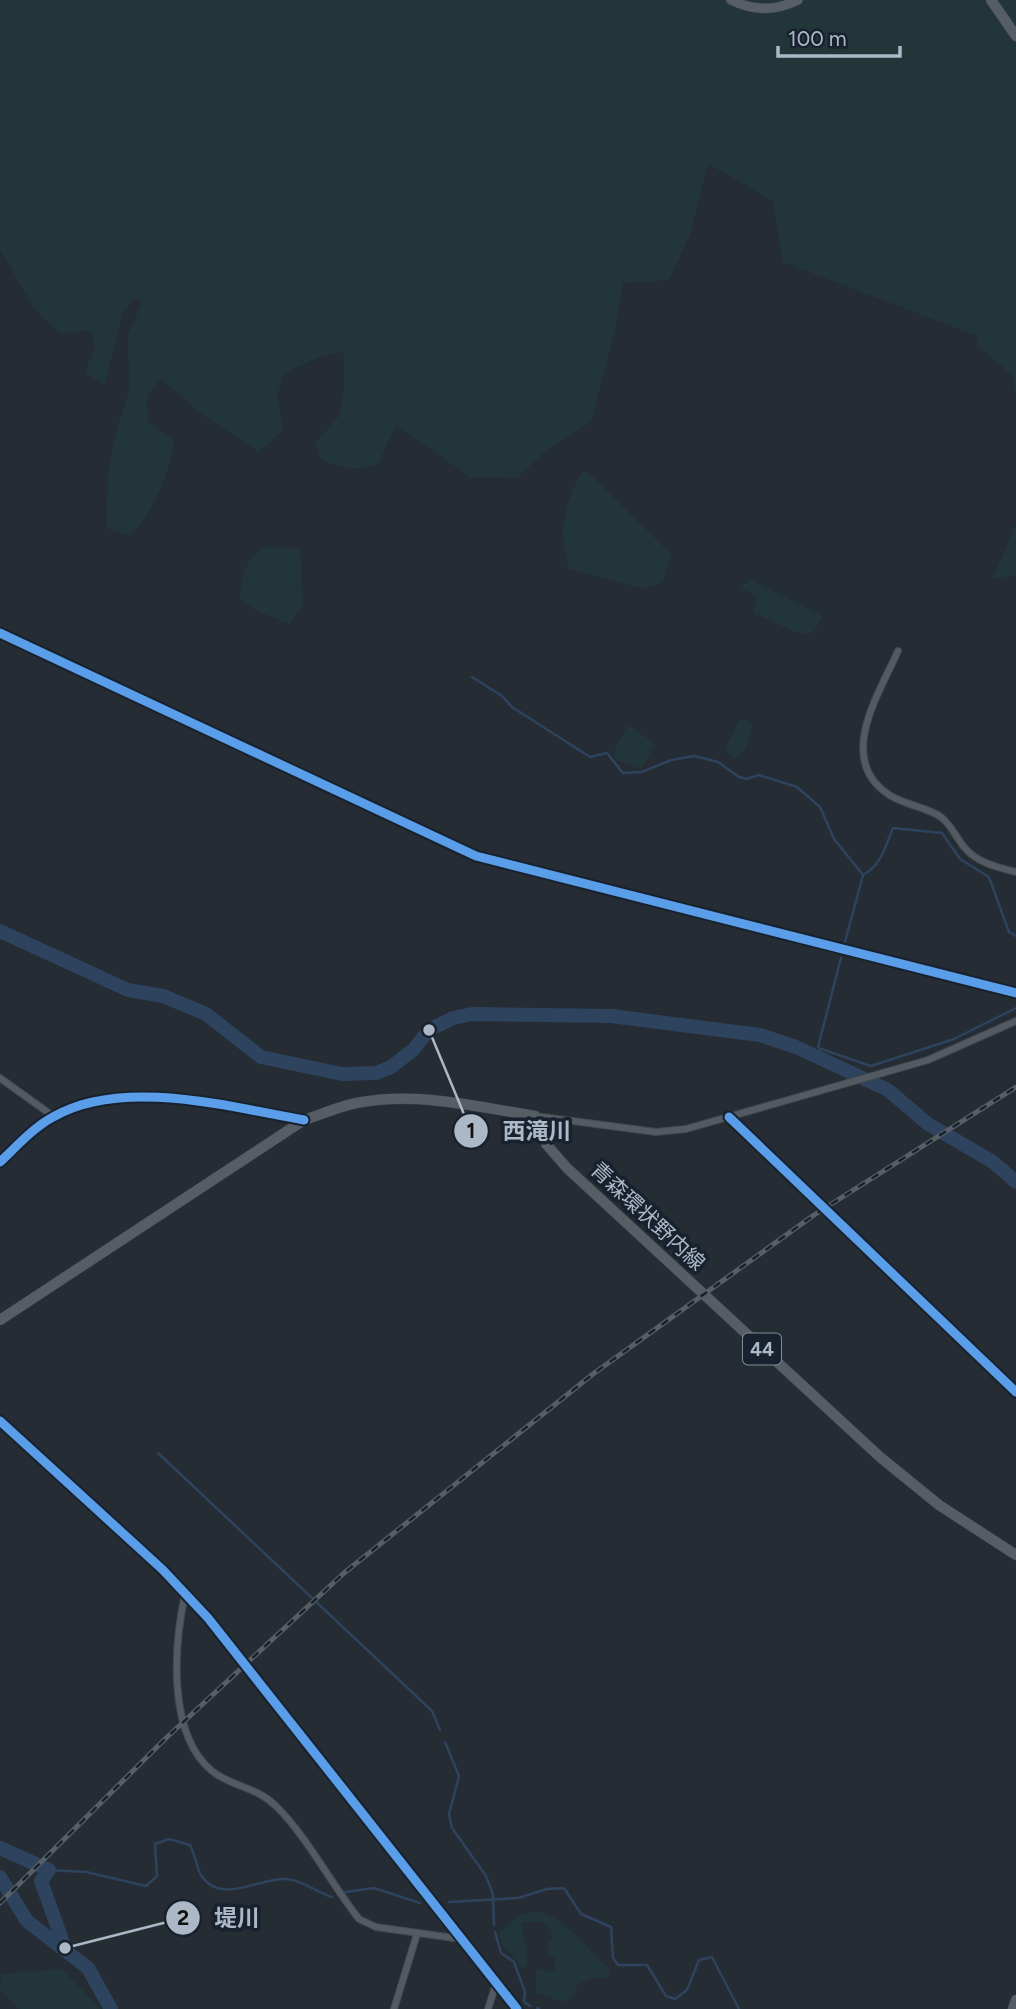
<svg xmlns="http://www.w3.org/2000/svg" width="1016" height="2009" font-family="Figtree,'Noto Sans JP',sans-serif">
<rect width="100%" height="100%" fill="#252c34"/>
<path fill="#22363a" d="M0,0H1016V399L1013,376L977,345V336L783,262L772,200L708,164L690,234L669,280L623,283L616,327L591,422L548,449L517,478L470,477L396,425L378,464C355,471 343,469 320,459L315,443L339,416L344,391V352L319,357L285,373L277,395L284,429L259,452L203,415L160,378L147,396L148,421L174,440C171,472 153,511 131,536L106,528L108,477L116,431L129,392L128,334L142,304L135,298L123,313L104,385L85,372L95,346L90,330L60,334L35,310L0,250Z
M582,471L591,475L671,554L663,582L644,589L569,569C557,528 564,507 582,471Z
M1016,524V576L993,578Z
M263,547L300,549L303,605L289,624L255,610L240,598C241,575 245,561 263,547Z
M749,579L823,616L813,633H798L753,613L757,596L741,588Z
M747,719L753,724C750,738 748,750 736,758L728,753L726,745L740,720Z
M628,725L656,744L641,769L616,760L613,753Z
M534,1911C567,1916 581,1945 606,1965L610,1970L607,1978H593L578,1984L573,1997L563,2002L536,1993V1969L554,1972L555,1958L549,1955L548,1944L553,1937L550,1928L542,1922H523C521,1939 530,1950 527,1966L522,1969C515,1953 500,1952 499,1932L520,1915Z
M62,1969L100,2009H20L0,1990L1,1974Z"/>
<g fill="none" stroke-linecap="round" stroke-linejoin="round">
<path stroke="#2e435d" stroke-width="2.5" d="M472,677L502,696L512,707L590,757L607,753L623,773L642,772L671,760L694,756L718,762L739,777L746,779L759,775L797,787L820,807L834,839L863,875C881,866 886,845 893,828L942,833L960,859L989,877L1009,932L1016,936
M845,942L863,875
M821,1049L818,1047L841,958
M818,1057L821,1049L871,1066L954,1039L1016,1008
M158,1453L432,1711L440,1730
M445,1742L459,1776L449,1814L452,1828L486,1876L493,1894L494,1925
M49,1870L86,1872L146,1886L157,1876L155,1844L169,1839L190,1845C195,1854 196,1866 201,1875C221,1906 259,1877 287,1879C304,1881 316,1892 332,1897
M345,1892L374,1888L420,1903
M449,1902L518,1898L547,1889L564,1888L581,1914L611,1927L613,1958L618,1965H647L666,1996L675,1999L687,1990L699,1960L712,1957L739,2009
M495,1932L501,1953L514,1962L525,1992L524,2002L530,2006
M537,2008L539,2009"/>
<path stroke="#2e435d" stroke-width="14" d="M0,931L128,990L163,996L206,1014L261,1057L342,1074L376,1073L391,1067L413,1050L429,1030L453,1018L472,1014L611,1016L760,1035L796,1047L888,1090L928,1124L993,1162L1016,1182
M0,1848L49,1870L41,1881L65,1948
M0,1877L27,1921L88,1968L111,2009"/>
<defs>
<path id="street" d="M898,651C879,694 834,761 891,796C906,805 926,807 941,817C951,825 956,837 964,847C977,863 997,867 1016,872
M0,1078L53,1116
M535,1116L656,1132L686,1129L928,1060L1016,1021
M729,1117L1016,1392
M0,1162C16,1147 34,1127 53,1117C122,1077 230,1107 304,1120
M185,1594C174,1645 167,1734 212,1771C232,1787 256,1786 277,1807C307,1837 332,1885 359,1919L376,1927L461,1939
M394,2009L417,1934
M488,2009L496,1984"/>
<path id="secondary" d="M731,0C753,11 776,11 798,0
M0,633L476,856L1016,993
M0,1421L163,1570L208,1618L517,2009"/>
<path id="primary" d="M991,0L1016,36
M0,1320L304,1120C323,1114 342,1105 362,1102C419,1092 479,1107 535,1116L546,1144L567,1168L880,1457L939,1505L1016,1555
M1013,2009L1016,2000"/>
</defs>
<use href="#street" stroke="#43484e" stroke-width="8"/>
<use href="#secondary" stroke="#43484e" stroke-width="10"/>
<use href="#primary" stroke="#424851" stroke-width="11"/>
<use href="#street" stroke="#545a62" stroke-width="6"/>
<use href="#secondary" stroke="#585e67" stroke-width="9"/>
<use href="#primary" stroke="#575d64" stroke-width="10"/>
<defs>
<path id="rail" d="M0,1903L165,1739L344,1573L593,1374L814,1215L1016,1087"/>
</defs>
<use href="#rail" stroke="#585e66" stroke-width="5"/>
<use href="#rail" stroke="#18222e" stroke-width="2.5" stroke-dasharray="8" stroke-linecap="butt"/>
<defs>
<path id="cycleway" d="M0,633L476,856L1016,993
M729,1117L1016,1392
M0,1162C16,1147 34,1127 53,1117C122,1077 230,1107 304,1120
M0,1421L163,1570L208,1618L517,2009"/>
</defs>
<use href="#cycleway" stroke="#18222e" stroke-width="13"/>
<use href="#cycleway" stroke="#5a9eea" stroke-width="9"/>
</g>
<g text-anchor="middle" dominant-baseline="central" stroke-width="7" stroke-linejoin="round" paint-order="stroke">
<rect fill="#18222e" stroke="#808b99" stroke-width="2" x="743" y="1333.5" width="38" height="31" rx="5"/>
<g font-size="19" font-weight="bold" fill="#adb8c7">
<text x="762" y="1349">44</text>
</g>
<g font-size="21" fill="#adb8c7" stroke="#18222e">
<text transform="translate(648 1216) rotate(43)">青森環状野内線</text>
</g>
</g>
<path fill="none" stroke="#adb8c7" stroke-width="2.5" d="M429 1030L471 1131M65 1948L183 1918"/>
<g fill="#adb8c7" stroke="#18222e" stroke-width="2.5">
<circle cx="429" cy="1030" r="7"/>
<circle cx="65" cy="1948" r="7"/>
<circle cx="471" cy="1131" r="18"/>
<circle cx="183" cy="1918" r="18"/>
</g>
<g font-size="21" text-anchor="middle" font-weight="bold" fill="#111">
<text x="471" y="1138">1</text>
<text x="183" y="1925">2</text>
</g>
<g font-size="23" text-anchor="middle" font-weight="bold" fill="#adb8c7" stroke="#18222e" stroke-width="7" stroke-linejoin="round" paint-order="stroke">
<text x="537" y="1139">西滝川</text>
<text x="237" y="1926">堤川</text>
</g>
<path d="M778 46v10h122v-10" fill="none" stroke="#adb8c7" stroke-width="3.5"/>
<text x="788" y="46" font-size="21" fill="#adb8c7" stroke="#18222e" stroke-width="5" paint-order="stroke">100 m</text>
</svg>
